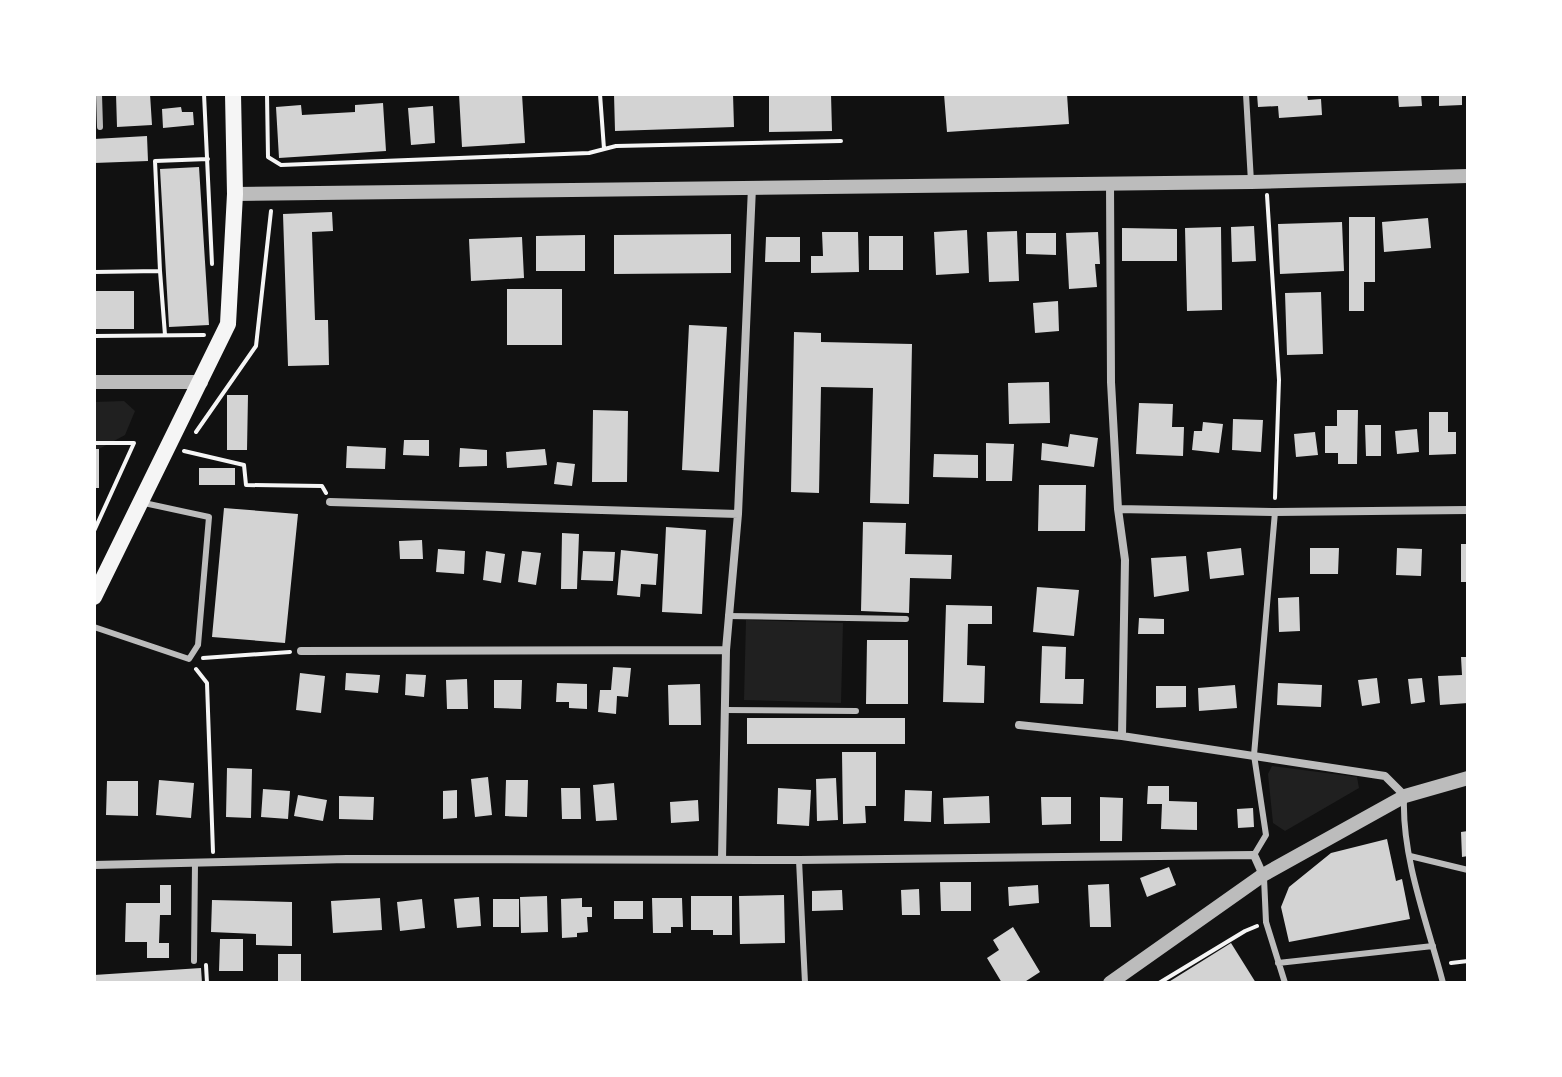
<svg xmlns="http://www.w3.org/2000/svg" width="1562" height="1077" font-family="'PT Sans',sans-serif">
<rect width="100%" height="100%" fill="#111"/>
<path fill="#202020" d="M124,401L135,411L125,435L99,449H94V402Z
M746,620L843,623L841,703L744,700Z
M1272,766L1357,777L1359,788L1285,831L1273,823L1268,774Z"/>
<path fill="#d3d3d3" d="M116,94H150L152,125L117,127Z
M459,94H522L525,143L462,147Z
M614,94H733L734,127L615,131Z
M769,94H831L832,131L769,132Z
M944,94H1067L1069,124L947,132Z
M1257,94H1307L1308,100L1321,99L1322,115L1279,118L1278,106L1258,107Z
M1398,94H1421L1422,106L1399,107Z
M1439,94H1462V105L1439,106Z
M383,103L386,151L279,158L276,107L301,105L302,115L355,112V105Z
M433,106L435,143L411,145L408,108Z
M181,107L182,112H193L194,125L163,128L162,109Z
M147,136L148,161L94,163V139Z
M199,167L209,325L169,327L160,169Z
M332,212L333,231L312,232L315,320H328L329,365L288,366L283,214Z
M1349,217H1375V282H1364V311H1349Z
M1428,218L1431,248L1384,252L1382,222Z
M1342,222L1344,271L1280,274L1278,224Z
M1254,226L1256,261L1232,262L1231,227Z
M1221,227L1222,310L1187,311L1185,228Z
M1122,228L1177,229V261H1122Z
M967,230L969,273L936,275L934,232Z
M1017,231L1019,281L989,282L987,232Z
M822,232H858L859,272L811,273V256H823Z
M1098,232L1100,264H1095L1097,287L1069,289L1066,233Z
M1026,233H1056V255L1026,254Z
M731,234V273L614,274V235Z
M585,235V271H536V236Z
M869,236H903V270H869Z
M522,237L524,278L471,281L469,239Z
M766,237H800V262H765Z
M507,289H562V345H507Z
M94,291H134V329H94Z
M1321,292L1323,354L1287,355L1285,293Z
M1058,301L1059,331L1035,333L1033,303Z
M689,325L727,327L719,472L682,470Z
M794,332L821,333V342L912,344L909,504L870,503L873,388L821,387L819,493L791,492Z
M1049,382L1050,423L1009,424L1008,383Z
M227,395H248L247,450H227Z
M1139,403L1173,404L1172,427H1184L1183,456L1136,454Z
M593,410L628,411L627,482H592Z
M1337,410H1358L1357,464H1338V453H1325V426H1337Z
M1429,412H1448V432H1456V454L1429,455Z
M1233,419L1263,420L1261,452L1232,450Z
M1203,422L1223,424L1219,453L1192,450L1194,431H1202Z
M1365,425H1381V456H1366Z
M1417,429L1419,452L1397,454L1395,431Z
M1315,432L1318,455L1296,457L1294,434Z
M1070,434L1098,438L1094,467L1041,460L1042,443L1068,447Z
M404,440H429V456L403,455Z
M986,443L1014,444L1012,481H986Z
M347,446L386,448L385,469L346,468Z
M460,448L487,450V466L459,467Z
M94,449H99V488H94Z
M545,449L547,465L507,468L506,452Z
M934,454L978,455V478L933,477Z
M557,462L575,464L572,486L554,484Z
M199,468H235V485H199Z
M1039,485H1086L1085,531H1038Z
M224,508L298,514L285,643L212,637Z
M863,522L906,523L905,554L952,555L951,579L910,578L909,613L861,611Z
M666,527L706,530L702,614L662,612Z
M562,533L579,534L577,589H561Z
M422,540L423,559H400L399,541Z
M1461,544H1468V582H1461Z
M1241,548L1244,575L1210,579L1207,552Z
M1310,548H1339L1338,574H1310Z
M1397,548L1422,549L1421,576L1396,575Z
M438,549L465,551L464,574L436,572Z
M621,550L658,554L656,585L641,584L640,597L617,595Z
M486,551L505,554L501,583L483,580Z
M522,551L541,553L536,585L518,582Z
M583,551L615,552L613,581L581,580Z
M1186,556L1189,591L1154,597L1151,558Z
M1037,587L1079,590L1074,636L1033,632Z
M1299,597L1300,631L1279,632L1278,598Z
M946,605L992,606V624H968L967,665L985,666L984,703L943,702Z
M1139,618L1164,619V634H1138Z
M867,640H908V704H866Z
M1042,646L1066,647L1065,679H1084L1083,704L1040,703Z
M1461,657H1468V703L1440,705L1438,676L1462,675Z
M613,667L631,668L628,697L617,696L616,714L598,712L600,690H611Z
M300,673L325,676L321,713L296,710Z
M346,673L380,675L378,693L345,690Z
M406,674L426,675L424,697L405,695Z
M1377,678L1380,703L1362,706L1358,680Z
M1422,678L1425,702L1411,704L1408,679Z
M467,679L468,709H447L446,680Z
M494,680H522L521,709L494,708Z
M557,683L587,684V709L569,708V702H556Z
M1278,683L1322,685L1321,707L1277,705Z
M700,684L701,725H669L668,685Z
M1235,685L1237,708L1199,711L1198,688Z
M1156,686H1186V707L1156,708Z
M747,718H905V744H747Z
M842,752H876V806H865L866,823L843,824Z
M227,768L252,769L251,818L226,817Z
M488,777L492,815L475,817L471,779Z
M836,778L838,820L817,821L816,779Z
M159,780L194,783L191,818L156,815Z
M506,780H528L527,817L505,816Z
M107,781H138V816L106,815Z
M614,783L617,820L596,821L593,785Z
M1148,786H1169V801L1197,802V830L1161,829L1162,804H1147Z
M561,788H580L581,819H562Z
M778,788L811,790L809,826L777,824Z
M263,789L290,791L288,819L261,817Z
M457,790V818L443,819V791Z
M905,790L932,791L931,822L904,821Z
M298,795L327,800L323,821L294,816Z
M339,796L374,797L373,820L339,819Z
M989,796L990,823L944,824L943,798Z
M1041,797H1071V824L1042,825Z
M1100,797L1123,798L1122,841H1100Z
M698,800L699,821L671,823L670,802Z
M1253,808L1254,827L1238,828L1237,809Z
M1468,831V856L1462,857L1461,832Z
M1387,839L1396,881L1402,879L1410,919L1289,942L1281,907L1289,887L1331,853Z
M1169,867L1176,885L1147,897L1140,878Z
M940,882H971V911H941Z
M1109,884L1111,927H1090L1088,885Z
M160,885H171V915H160L159,943H169V958H147V942H125L126,903H160Z
M1038,885L1039,903L1009,906L1008,887Z
M919,889L920,915H902L901,890Z
M842,890L843,910L812,911V891Z
M784,895L785,943L740,944L739,896Z
M547,896L548,932L521,933L520,897Z
M691,896H732V935H713V930H691Z
M479,897L481,926L457,928L454,899Z
M380,898L382,930L333,933L331,901Z
M582,898V907H592V917H587L588,932L577,933V937L562,938L561,899Z
M652,898H682L683,927H671V933H653Z
M422,899L425,928L400,931L397,902Z
M493,899H519V927H493Z
M212,900L292,902V946L256,945V934L211,932Z
M614,901H643V919H614Z
M1013,927L1040,972L1023,983H1002L987,958L999,950L993,940Z
M220,939H243V971H219Z
M1231,943L1256,983H1167Z
M278,954H301V983H278Z
M201,968L202,983H94V975Z"/>
<g fill="none" stroke-linecap="round" stroke-linejoin="round">
<path stroke="#f5f5f5" stroke-width="4" d="M204,94L212,264
M267,94L268,157L281,165L589,153L616,146L841,141
M600,94L604,149
M1267,195L1279,380L1275,498
M160,271L165,335
M94,272L160,271L155,161L208,159
M94,336L204,335
M196,432L256,346L271,211
M94,443H134L94,531
M184,451L244,465L246,485L322,486L326,493
M203,658L290,652
M196,669L207,683L213,852
M1451,963L1468,961
M206,965L207,983
M1159,983L1245,931L1257,926"/>
<path stroke="#bcbcbc" stroke-width="6" d="M99,94L100,127
M1246,94L1251,182
M728,616L906,619
M94,627L189,659L198,645L209,517L144,503
M725,710L856,711
M1404,799C1402,859 1428,925 1443,983
M1254,855L1266,835L1254,755L1275,512
M1410,856L1468,870
M799,860L805,983
M1264,878L1266,922L1285,983
M194,961L195,863
M1278,963L1433,946"/>
<path stroke="#bcbcbc" stroke-width="8" d="M1110,183L1111,382L1118,509L1125,560L1122,736
M330,502L738,514
M1118,509L1275,512L1468,510
M301,651L726,650
M1019,725L1122,736L1385,776L1405,796
M722,859L726,650L738,514L752,187
M94,865L347,859L799,860L1254,855L1263,875"/>
<path stroke="#bcbcbc" stroke-width="14" d="M235,194L1251,182L1468,176
M94,382H201
M1110,983L1263,875L1405,796L1468,778"/>
<path stroke="#f5f5f5" stroke-width="16" d="M94,597L228,324L235,194L233,94"/>
</g>
<rect width="1562" height="1077" fill="none" stroke="#ffffff" stroke-width="192"/>
</svg>
